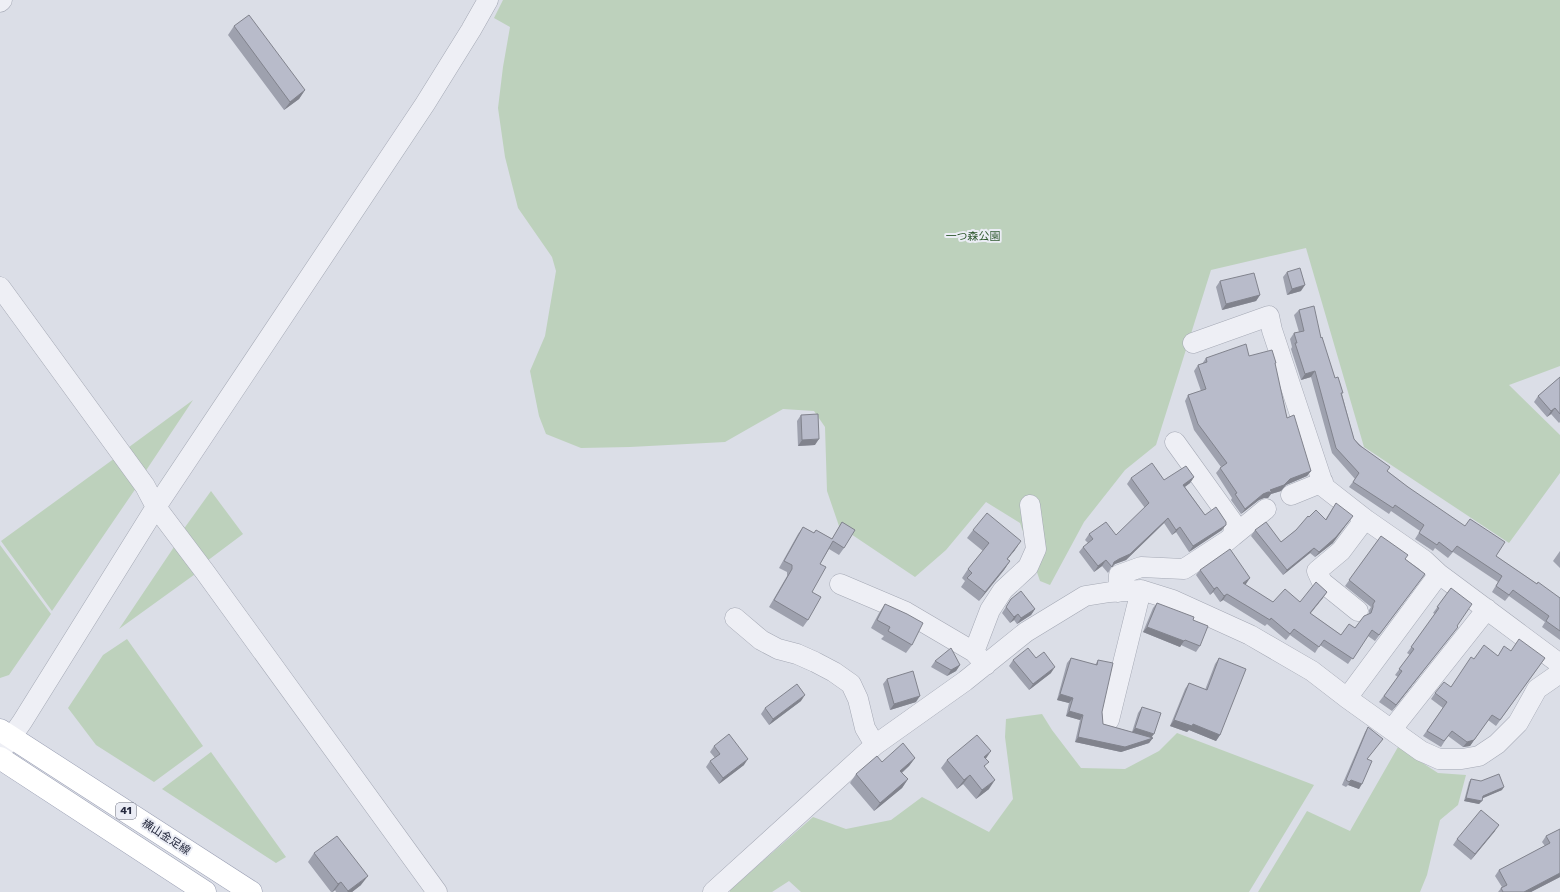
<svg xmlns="http://www.w3.org/2000/svg" width="1560" height="892" font-family="Rubik,'Noto Sans JP',sans-serif">
<rect width="100%" height="100%" fill="#dbdee7"/>
<path fill="#bdd1bc" d="M503,0H1560V366L1509,385L1560,435V473L1509,543L1364,447L1306,248L1211,270L1156,445L1125,470L1084,522L1050,585L1040,581L1020,523L986,502L946,550L915,577L839,526L827,491L825,427L814,411L783,409L725,442L630,447L581,448L546,434L539,416L530,371L545,336L556,271L552,257L518,208L505,157L498,108L503,67L510,27L494,18Z
M193,400L143,475L125,450Z
M115,458L136,488L52,611L1,541Z
M211,491L243,534L207,561L183,530Z
M176,544L198,572L119,629Z
M0,545L51,614L9,675L0,678Z
M127,639L203,746L154,782L96,745L68,708L103,655Z
M1042,714L1052,730L1081,768L1125,769L1159,751L1177,733L1314,785L1249,892H801L789,881L772,892H730V890L813,817L846,829L891,820L922,797L989,832L1013,799L1005,737L1006,719Z
M1398,747L1438,773L1466,775L1458,805L1440,820L1427,875L1420,892H1258L1307,811L1350,831Z
M211,752L286,857L276,863L162,789Z"/>
<g fill="none" stroke-linecap="round" stroke-linejoin="round">
<defs>
<path id="minor" d="M0,2L2,0
M0,287L145,486L156,507L205,572L437,892
M1193,343L1269,316L1272,330L1324,487L1365,519L1424,560L1439,574L1347,698
M1291,495L1323,482
M1233,536L1266,509
M1439,574L1560,664
M840,584L906,612L974,652L986,665
M1118,592L1119,575L1141,567L1184,569L1227,541L1233,536L1234,524L1175,442
M1358,611L1322,582L1317,571L1341,551L1365,519
M735,618L761,640L778,649L797,654L815,662L834,672L851,684L858,699L865,728L875,745
M974,652L990,610L1003,590L1028,567L1036,549L1030,505
M1109,720L1141,590
M1392,729L1487,609
M0,753L22,722L156,507L425,104L471,30L488,0
M713,892L875,745L965,681L1026,632L1085,596L1110,592L1141,590L1173,600L1250,635L1312,671L1347,698L1421,751L1439,759H1462L1479,756L1497,744L1518,723L1537,689L1560,673"/>
<path id="major" d="M0,730L251,892
M0,758L205,892"/>
</defs>
<use href="#minor" stroke="#a4a8b4" stroke-width="21"/>
<use href="#major" stroke="#9a9fb3" stroke-width="23"/>
<use href="#minor" stroke="#eeeff5" stroke-width="20"/>
<use href="#major" stroke="#fff" stroke-width="22"/>
</g>
<path fill="#9ea1ae" d="M234,26L305,90L299,99L284,110L228,35Z
M1287,272L1301,291L1287,295L1283,277Z
M1220,281L1260,295L1256,301L1222,310L1216,287Z
M1299,310L1321,338L1335,378L1342,394L1354,439L1387,471L1496,556L1537,584L1560,598V640L1542,627L1545,622L1509,596L1505,601L1492,592L1498,582L1453,552L1448,558L1435,548L1433,551L1415,539L1420,531L1391,511L1389,514L1349,487L1355,479L1332,453L1311,377L1301,380L1291,349L1292,347L1290,339L1294,333L1299,332L1294,315Z
M1249,356L1275,365L1287,418L1311,471L1307,476L1286,485L1281,491L1271,494L1268,498H1264L1259,500L1241,514L1231,500L1232,498L1216,473L1220,468L1221,467L1194,430L1185,401L1188,395L1201,391L1194,371L1198,365L1202,364L1206,358Z
M1560,377V422L1559,423L1551,414L1547,417L1534,402L1538,396Z
M801,415L815,445L798,446L797,421Z
M1194,477L1190,483L1185,487L1205,515L1222,530L1189,552L1176,532L1172,535L1164,523L1126,560L1115,564L1112,566L1108,573L1102,566L1094,572L1079,552L1083,547L1088,543L1085,540L1089,534L1116,535L1145,508L1127,484L1131,478L1164,480Z
M1336,503L1333,543L1315,557L1310,553L1283,575L1251,536L1255,530L1281,542L1296,530L1325,520Z
M842,522L844,548L839,555L829,549L820,564L812,592L808,620L803,627L769,607L787,576V572L779,568L798,534L803,527L814,533L816,530L832,539Z
M973,530L1015,550L1007,559L1010,561L1004,570L979,601L961,587L965,581L962,578L968,569L983,551L967,538Z
M1381,536L1405,559L1425,574L1375,641L1368,636L1348,664L1320,645L1315,653L1290,635L1286,640L1267,624L1265,626L1223,600L1220,602L1213,592L1210,595L1196,575L1200,570L1246,584L1245,585L1273,602H1300L1327,592L1310,613L1341,635L1355,628L1369,613V610L1371,607L1345,586Z
M1560,551V568L1553,561Z
M1451,588L1457,626L1458,627L1392,711L1379,702L1398,677L1395,675L1410,655L1407,653L1435,614L1433,613Z
M1011,599L1035,609L1031,615L1017,624L1014,620L1010,623L1002,613Z
M1157,603L1193,620L1200,646L1196,652L1181,645L1180,647L1143,632L1153,608Z
M885,604L912,645L906,653L881,639L884,636L871,628L879,613Z
M1511,651L1545,658L1496,726L1488,720L1470,746L1463,747L1448,736L1441,747L1423,736L1443,708L1431,699L1435,693L1451,687L1474,659L1498,656Z
M1036,658L1051,673L1029,690L1009,666L1013,660Z
M1071,658L1095,665L1098,660L1102,712L1103,724L1132,732L1138,713L1142,707L1152,738L1149,743L1121,752L1075,742L1080,720L1066,716L1069,703L1057,700L1067,663Z
M1219,658L1220,735L1216,741L1189,730L1187,732L1170,726L1185,689L1189,683L1205,690L1215,664Z
M935,661L960,665L956,671L947,676L931,667Z
M887,679L916,702L890,710L883,684Z
M801,701L769,725L761,714L765,708Z
M1368,727L1367,759L1359,789L1348,785L1346,787L1342,785L1365,732Z
M714,746L744,765L719,784L706,767L710,761L715,758L710,752Z
M915,758L909,766L902,773L908,779L902,788L874,811L850,783L856,774Z
M986,759L985,767L989,789L976,799L963,784L957,789L941,768L947,760Z
M1471,779L1502,790L1482,798L1479,804L1464,801L1469,782Z
M1560,829V877L1531,892H1498L1502,887L1495,876L1499,870L1545,846L1542,842L1546,836Z
M1495,831L1471,860L1453,845L1457,839Z
M314,853L361,885L352,892H336L335,890L333,892H331L308,862Z"/>
<path fill="#81838d" d="M305,90L299,99L284,110L290,102Z
M1305,285L1301,291L1287,295L1292,289Z
M1260,295L1256,301L1222,310L1226,304Z
M1315,371L1311,377L1301,380L1305,374Z
M1555,408L1551,414L1547,417L1551,411Z
M819,439L815,445L798,446L802,440Z
M1311,471L1307,476L1286,485L1281,491L1271,494L1268,498H1264L1259,500L1241,514L1245,509L1263,494L1290,479Z
M1194,477L1190,483L1179,491L1183,485Z
M1353,516L1333,543L1315,557L1319,552Z
M1168,518L1164,523L1126,560L1115,564L1112,567L1114,562Z
M1226,525L1222,530L1189,552L1193,546Z
M1180,527L1176,532L1172,535L1176,530Z
M1021,541L1015,550L1001,567L1007,559Z
M1314,548L1310,553L1283,575L1287,570Z
M1106,560L1102,566L1094,572L1098,566Z
M1010,561L1004,570L979,601L985,592Z
M1250,578L1246,584L1239,589L1243,583Z
M1217,587L1213,592L1210,595L1214,589Z
M1327,592L1323,598L1306,619L1310,613Z
M1227,594L1223,600L1220,602L1224,596Z
M1035,609L1031,615L1017,624L1021,618Z
M1018,614L1014,620L1010,623L1014,617Z
M1147,627L1184,641L1180,647L1143,632Z
M1458,627L1453,633L1392,711L1396,705Z
M960,665L956,671L947,676L951,670Z
M1055,667L1051,673L1029,690L1033,684Z
M1060,694L1073,698L1069,703L1057,700Z
M805,695L801,701L769,725L773,719Z
M920,696L916,702L890,710L894,704Z
M1069,711L1083,715L1080,720L1066,716Z
M1174,720L1193,724L1220,735L1216,741L1189,730L1187,732L1170,726Z
M1488,720L1470,746L1463,747L1467,742Z
M1135,728L1154,734L1151,738H1153L1149,743L1121,752L1075,742L1078,737L1131,734Z
M991,751L985,760L984,757Z
M915,758L909,766L894,779L900,771Z
M748,759L744,765L719,784L723,778Z
M970,775L963,784L957,789L964,780Z
M908,779L902,788L874,811L880,803Z
M995,780L989,789L976,799L982,790Z
M1351,780L1362,784L1359,789L1348,785Z
M1504,787L1502,790L1481,799L1483,796Z
M1466,798L1482,801L1479,804L1464,801Z
M1499,825L1495,831L1471,860L1475,854Z
M1560,873V877L1531,892H1524Z
M368,876L361,885L352,892H347Z
M341,882L335,890L332,892L338,884Z"/>
<path fill="#b8bbca" stroke="#81838d" d="M249,15L305,90L290,102L234,26Z
M1300,268L1305,285L1292,289L1287,272Z
M1254,273L1260,295L1226,304L1220,281Z
M1314,306L1321,338L1322,337L1335,378L1338,377L1343,393H1341L1354,439L1359,445L1390,467L1387,471L1408,487L1465,526L1470,519L1505,542L1496,556L1537,584L1538,582L1560,598V631L1546,621L1549,616L1513,590L1509,595L1496,586L1502,576L1457,546L1452,552L1439,542L1437,545L1419,533L1424,525L1395,505L1393,508L1353,482L1359,473L1336,448L1315,371L1305,374L1295,343H1297L1294,333L1304,331L1299,310Z
M1246,344L1249,356L1272,350L1276,363H1275L1287,418L1294,415L1311,471L1290,479L1284,485L1270,490L1272,492H1268L1263,494L1245,509L1235,494L1237,493L1220,468L1227,463L1198,424L1188,395L1206,389L1198,365L1207,362L1206,358Z
M1560,377V414L1555,408L1551,411L1538,396Z
M818,414L819,439L802,440L801,415Z
M1152,463L1164,480L1186,466L1194,477L1183,485L1205,515L1216,507L1226,522V525L1193,546L1180,527L1176,530L1168,518L1130,554L1119,559L1114,562L1112,567L1106,560L1098,566L1083,547L1093,539L1089,534L1106,522L1116,535L1149,503L1131,478Z
M1336,503L1353,516L1336,537L1319,552L1314,548L1287,570L1255,530L1266,522L1281,542L1296,530L1308,516L1309,517L1316,510L1326,520Z
M987,513L1021,541L1007,559L1010,561L985,592L967,578L972,573L968,569L989,543L973,530Z
M842,522L855,530L844,548L833,541L820,564L826,567L812,592L821,597L808,620L774,600L792,569V565L784,561L803,527L814,533L816,530L832,539Z
M1381,536L1408,555L1405,559L1425,574L1379,635L1372,630L1353,659L1324,640L1319,647L1294,629L1290,634L1271,618L1270,620L1227,594L1224,596L1217,587L1214,589L1200,570L1230,549L1250,578L1243,583L1273,602L1285,589L1300,602L1316,582L1327,592L1310,613L1341,635L1349,624L1355,628L1364,616L1371,613L1373,607V604L1375,601L1349,580Z
M1451,588L1472,604L1457,626L1458,627L1396,705L1384,696L1402,671L1399,669L1414,649L1411,647L1439,608L1437,607Z
M1021,591L1035,609L1021,618L1018,614L1014,617L1006,607L1011,599Z
M1157,603L1194,617L1193,620L1208,626L1200,646L1185,640L1184,641L1147,627Z
M885,604L907,614L923,623L912,645L888,631L890,627L877,620Z
M1519,639L1545,658L1500,720L1492,715L1474,740L1467,742L1452,731L1444,741L1427,731L1447,702L1435,693L1444,682L1451,687L1471,657L1474,659L1484,645L1498,656L1504,646L1511,651Z
M951,648L960,665L951,670L935,661Z
M1028,648L1036,658L1044,652L1055,667L1033,684L1013,660Z
M1071,658L1097,665L1098,660L1113,663L1102,712L1103,724L1153,738L1125,747L1078,737L1083,715L1069,711L1073,698L1060,694Z
M1219,658L1246,669L1220,735L1193,724L1192,726L1174,720L1189,683L1207,690Z
M913,671L920,696L894,704L887,679Z
M797,684L805,695L773,719L765,708Z
M1142,707L1161,713L1154,734L1135,728Z
M1368,727L1383,739L1367,759L1372,761L1362,784L1351,780L1349,782L1346,780Z
M729,734L748,759L723,778L710,761L720,754L714,746Z
M977,735L991,751L984,757L989,762L984,766L995,780L982,790L970,775L964,780L947,760Z
M903,743L915,758L900,771L908,779L880,803L856,774L877,756L882,762Z
M1499,774L1504,787L1483,796L1482,801L1466,798L1471,779L1481,781Z
M1481,810L1499,825L1475,854L1457,839Z
M1560,829V873L1524,892H1503L1501,888L1507,885L1499,870L1550,843L1546,836Z
M337,836L368,876L348,891L341,882L338,884L314,853Z"/>
<g text-anchor="middle" dominant-baseline="central" stroke-width="4" stroke-linejoin="round" paint-order="stroke">
<rect fill="#ebedf5" stroke="#606475" stroke-width="1" x="116" y="803" width="20" height="16" rx="3"/>
<g font-size="10" font-weight="bold" fill="#25293e">
<text x="126" y="811">41</text>
</g>
<g font-size="11" fill="#315a31" stroke="#ebedf5">
<text x="973" y="236">一つ森公園</text>
</g>
<g font-size="11" fill="#25293e" stroke="#ebedf5">
<text transform="translate(166 837) rotate(33)">横山金足線</text>
</g>
</g>
</svg>
